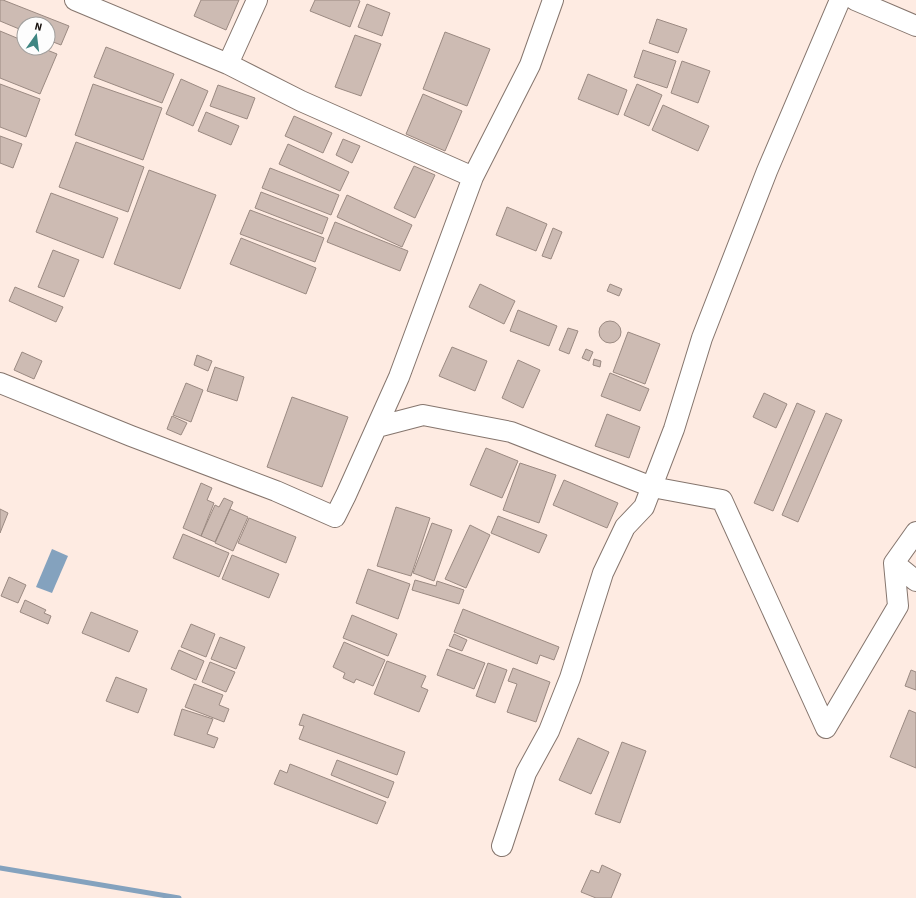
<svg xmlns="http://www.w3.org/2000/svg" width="916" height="898" font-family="'Source Sans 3',sans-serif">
<rect width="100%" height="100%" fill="#feebe2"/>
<path fill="#84a2be" d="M52,549L68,556L52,593L36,587Z"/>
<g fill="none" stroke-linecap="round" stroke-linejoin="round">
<path stroke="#84a2be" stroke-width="5" d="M0,868L179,898"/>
</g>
<path fill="#cdbbb3" stroke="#9b8a82" d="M0,0H3L69,26L61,45L48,40V24H24V31L0,21Z
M201,0H239L226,30L194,16Z
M315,0H358L360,1L350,27L310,11Z
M367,4L390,13L382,36L358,27Z
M657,19L687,29L678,53L649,43Z
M0,31L24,41V48H42L57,54L40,94L0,78Z
M445,32L490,49L467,106L423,89Z
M355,35L381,44L361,96L335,87Z
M106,47L174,74L162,103L94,77Z
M643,50L676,61L667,88L634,77Z
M682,61L710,71L698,103L671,93Z
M588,74L627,90L618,115L578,99Z
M181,79L208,91L193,126L166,114Z
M0,84L40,99L26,137L0,127Z
M93,84L162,108L143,160L75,135Z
M637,84L662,95L649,126L624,115Z
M218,85L255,98L247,119L210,106Z
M423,94L462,111L445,151L406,134Z
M663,105L709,126L698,151L652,130Z
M206,112L239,126L231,145L198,131Z
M294,116L332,133L323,153L285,136Z
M0,136L22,144L13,168L0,163Z
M343,139L360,146L352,163L336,155Z
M76,142L144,167L128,212L59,187Z
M288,144L349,172L340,191L279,164Z
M414,166L435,175L415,218L394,208Z
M270,168L339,195L331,215L262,188Z
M149,170L216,195L180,289L114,264Z
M261,192L328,218L322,234L255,208Z
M51,193L118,218L103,258L36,232Z
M347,195L412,225L402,247L337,217Z
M507,207L547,224L536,251L496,235Z
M250,210L324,238L315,262L240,234Z
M335,222L408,251L400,271L327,242Z
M553,228L562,232L551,259L542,256Z
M241,238L316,268L306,294L230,264Z
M53,250L79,260L64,297L38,287Z
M480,284L515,301L504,324L469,307Z
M610,284L622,289L619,296L607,291Z
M15,287L63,307L56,322L9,301Z
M518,310L557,326L549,346L510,331Z
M599 332a11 11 0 1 1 22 0a11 11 0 1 1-22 0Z
M568,328L578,331L569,354L559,350Z
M628,332L660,344L645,384L613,372Z
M452,347L487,361L475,391L439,376Z
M586,349L593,352L589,361L582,358Z
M22,352L42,361L34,379L14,370Z
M197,355L212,361L208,371L194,365Z
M594,359L601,361L600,367L593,365Z
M518,360L540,370L523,408L502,398Z
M215,367L244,377L237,401L207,391Z
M610,373L649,389L640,411L601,396Z
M186,383L203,390L191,422L173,415Z
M764,393L787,404L776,428L753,417Z
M292,397L348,417L322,487L267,467Z
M797,403L815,411L773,511L754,503Z
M826,413L842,420L798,522L782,515Z
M607,414L640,427L629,458L595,446Z
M172,416L187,423L181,435L167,429Z
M486,448L518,461L502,498L470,485Z
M520,463L556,475L539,523L503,510Z
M564,480L618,503L607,528L553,505Z
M201,483L212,488L207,500L214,503L201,536L183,528Z
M224,498L233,502L215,542L201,536L215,505L219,507Z
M396,507L430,518L411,576L377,566Z
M0,509L8,513L0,533Z
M230,509L248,517L233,551L215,543Z
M498,516L547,535L539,553L491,533Z
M249,518L296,537L286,563L238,543Z
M432,523L452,530L434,581L413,573Z
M470,525L490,535L466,588L445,579Z
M183,534L229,553L219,577L173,558Z
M232,555L279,574L269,598L222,579Z
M368,569L410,584L398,619L356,603Z
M9,577L26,585L18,603L1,596Z
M415,580L436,586L437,581L464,590L459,604L412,590Z
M25,600L46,610L44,613L51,616L48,624L20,612Z
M463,609L559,647L554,660L540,655L537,664L454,632Z
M91,612L138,631L129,652L82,633Z
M352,615L397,634L388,656L343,638Z
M191,624L215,634L206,657L181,647Z
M454,634L467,640L462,651L449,646Z
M220,637L245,647L236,669L211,659Z
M344,642L385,660L373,686L356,679L354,683L343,678L345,673L333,667Z
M447,649L485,663L474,689L437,675Z
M179,650L204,661L196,680L171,669Z
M387,661L426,676L421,687L428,690L419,712L374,694Z
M210,662L235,672L226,692L202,682Z
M488,663L507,670L495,703L476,696Z
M513,668L550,682L536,722L507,712L517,684L508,681Z
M911,670L916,672V690L905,686Z
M116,677L147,689L138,713L106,701Z
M194,684L223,695L219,705L229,709L224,722L185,707Z
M182,709L213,719L207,734L218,738L214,748L174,735Z
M909,710L916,713V768L890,757Z
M303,714L405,752L397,775L299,739L304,726L299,725Z
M578,738L609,752L591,794L559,780Z
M622,742L646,751L620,823L595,814Z
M337,760L394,782L388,798L331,775Z
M290,764L386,802L377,824L274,784L280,770L287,773Z
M602,865L621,874L611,898H596L581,892L591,870L599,873Z"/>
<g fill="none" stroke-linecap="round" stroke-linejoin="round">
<defs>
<path id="street" d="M75,0L228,64L301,101L473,177
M855,0L916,26
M228,64L257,0
M0,383L131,436L276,491L335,517L346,495L399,377L473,177L530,65L553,0
M377,427L423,415L511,432L652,487L722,500L826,728
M894,563L916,581
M826,728L898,606L894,563L916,532
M502,846L526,773L549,731L570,678L603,573L625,527L644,507L674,429L702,338L767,171L840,0"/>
</defs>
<use href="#street" stroke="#85756d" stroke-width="22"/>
<use href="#street" stroke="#fff" stroke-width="20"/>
</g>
<g transform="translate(36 36) rotate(14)"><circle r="19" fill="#fdfdfd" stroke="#a19f9d"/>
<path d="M0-3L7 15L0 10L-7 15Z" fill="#3f8682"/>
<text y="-6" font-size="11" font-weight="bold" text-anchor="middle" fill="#17110e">N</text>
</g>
</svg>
